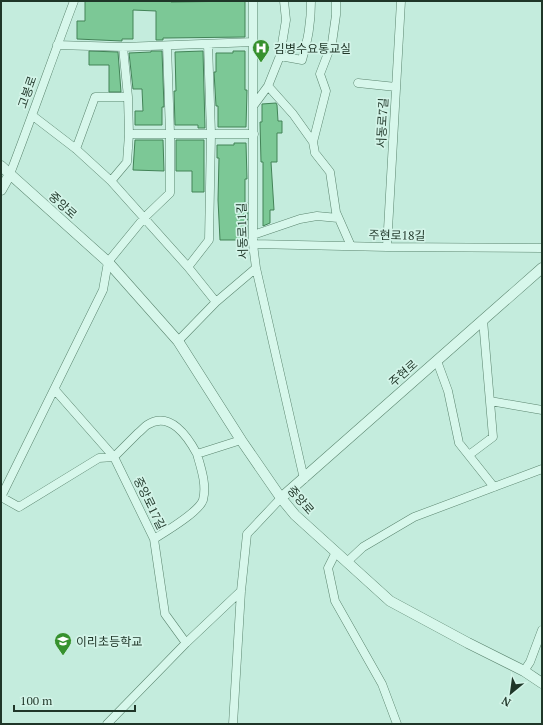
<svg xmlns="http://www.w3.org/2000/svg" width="543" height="725" font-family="'PT Serif','Noto Sans KR',serif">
<rect width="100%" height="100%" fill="#c4ecdd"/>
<path fill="#7cc896" stroke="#428357" d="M85,1H170L171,2L245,1V37L166,38H163V40H156V11L133,10V39H122V41L77,39V21H85Z
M89,51L118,52L121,92H109V65H89Z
M151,51H162L164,107H162V125H135V111H143L142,89H133L129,53L151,52Z
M203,51L205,128H198V125H175L174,91H176L175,52Z
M233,51H245V90H247L246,127H218V106H216L214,72H216V53H233Z
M276,103L277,105L278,121H282V133H277V162H271L274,210H270V223L263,226V162H261L260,122H262V104Z
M135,140H163L164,171L133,170Z
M176,140H204V192H192V171H176Z
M234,143H246L247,179H245V203H248L247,240H220L218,200L219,158H217V145H234Z"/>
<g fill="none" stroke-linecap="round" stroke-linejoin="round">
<defs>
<path id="minor" d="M57,45L123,47L254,42
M280,56L302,60C308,39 311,24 311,1
M358,83L396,87
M268,86L293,114L313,142L315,153L330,172L336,212L351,246
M254,105L268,86L280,56L286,20L284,1
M33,116L76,149L111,181L188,267L216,302
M129,134H254
M313,142L326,91L320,74L332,43L336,15V1
M76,149L95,97H128
M10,174C32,117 52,59 74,1
M111,181L127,162L129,134L128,97L123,47
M253,235L300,219L317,216L338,218
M253,244L387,247L542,248
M387,247L401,1
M188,267L209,240L211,134L208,44
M256,268L304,479
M178,341L216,302L256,268L253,244V1
M437,361L448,391L459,443L494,487
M55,390L114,457L154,539L165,614L186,643
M490,401L542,410
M469,455L493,437L483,320
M1,497L103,290L108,262L144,218L170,193V133L167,46
M1,497L19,507L99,458L114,457C122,449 130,441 138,433C141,431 144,427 147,425C170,410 188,437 197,454L241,440
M154,539C165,532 199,512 203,500C207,485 201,468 197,454
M336,552L328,568L335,601L382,684L397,724
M347,562L363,547L414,517L542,469
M524,671L530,662L542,630
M107,724L186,643L241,591
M233,724L241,591L247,534L281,498"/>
<path id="tertiary" d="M1,166L108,262L178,341L241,440L281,498L295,515L390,601L468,643L524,671L542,683
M1,190L10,174
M281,498L542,268"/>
</defs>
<use href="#minor" stroke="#5b856f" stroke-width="9"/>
<use href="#tertiary" stroke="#5b856f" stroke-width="11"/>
<use href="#minor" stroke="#d7f7eb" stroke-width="8"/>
<use href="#tertiary" stroke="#d7f7eb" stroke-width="10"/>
</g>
<defs>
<symbol id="hospital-pin" viewBox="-11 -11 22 30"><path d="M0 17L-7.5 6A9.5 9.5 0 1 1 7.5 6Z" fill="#36912e" stroke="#d3f4e8"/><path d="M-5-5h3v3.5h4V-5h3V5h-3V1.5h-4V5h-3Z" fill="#fff"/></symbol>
<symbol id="school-pin" viewBox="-11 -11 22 30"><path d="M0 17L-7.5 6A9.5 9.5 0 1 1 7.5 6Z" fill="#36912e" stroke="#d3f4e8"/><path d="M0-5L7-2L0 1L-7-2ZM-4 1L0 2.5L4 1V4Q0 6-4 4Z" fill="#fff"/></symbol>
</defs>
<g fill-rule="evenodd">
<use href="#hospital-pin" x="251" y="38" width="20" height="27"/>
<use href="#school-pin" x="53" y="631" width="20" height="27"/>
</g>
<g text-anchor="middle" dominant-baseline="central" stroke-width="3.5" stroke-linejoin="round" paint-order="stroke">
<g font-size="12" fill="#1f3628" stroke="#d3f4e8" text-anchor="start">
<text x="274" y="48">김병수요통교실</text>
<text x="76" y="641">이리초등학교</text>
</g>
<g font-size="12" fill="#1f3628" stroke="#d3f4e8">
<text transform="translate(27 92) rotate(-71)">고봉로</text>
<text transform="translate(382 123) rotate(-87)">서동로7길</text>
<text transform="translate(63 205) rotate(42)">중앙로</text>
<text transform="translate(242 231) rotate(-92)">서동로11길</text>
<text transform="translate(397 235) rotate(1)">주현로18길</text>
<text transform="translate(403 373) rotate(-41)">주현로</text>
<text transform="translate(301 500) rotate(49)">중앙로</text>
<text transform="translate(150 503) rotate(64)">중앙로17길</text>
</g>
</g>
<rect width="543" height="725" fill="none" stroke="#1f3628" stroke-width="4"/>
<g transform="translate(511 693) rotate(209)" stroke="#d3f4e8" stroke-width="3" paint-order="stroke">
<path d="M0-3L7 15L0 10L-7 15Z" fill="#1f3628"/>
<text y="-6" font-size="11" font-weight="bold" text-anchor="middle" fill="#1f3628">N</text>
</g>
<path d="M14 705v6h121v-6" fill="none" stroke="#1f3628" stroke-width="2"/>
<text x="20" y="705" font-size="12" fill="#1f3628" stroke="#d3f4e8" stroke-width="3" paint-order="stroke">100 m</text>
</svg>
